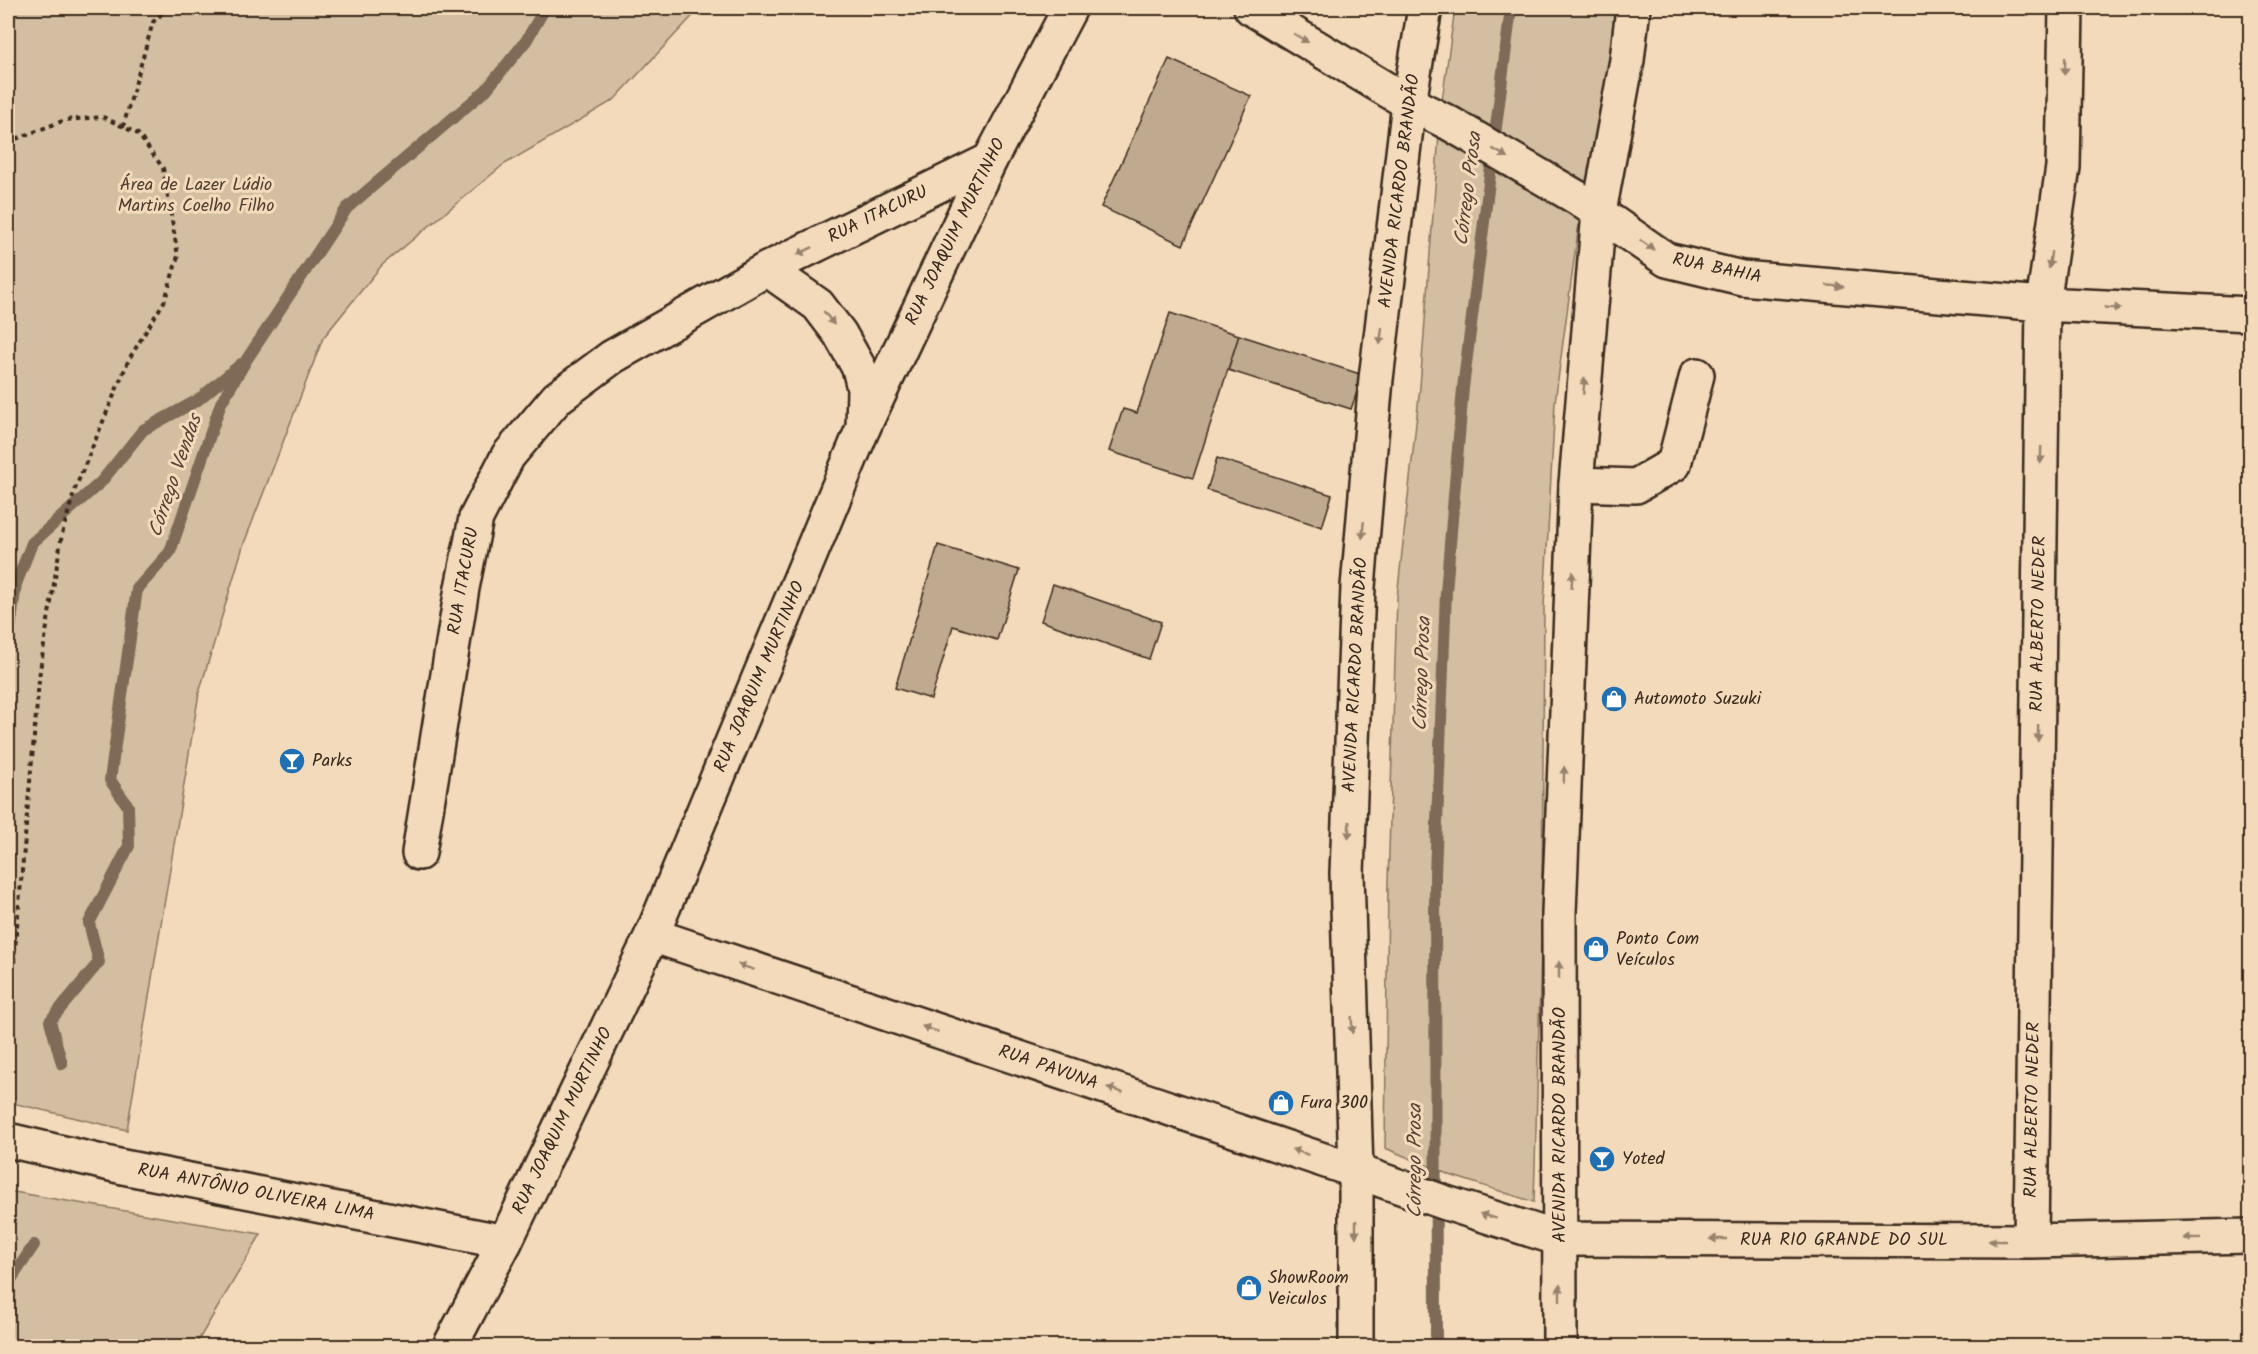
<svg xmlns="http://www.w3.org/2000/svg" width="2258" height="1354" font-family="Kalam,sans-serif">
<rect width="100%" height="100%" fill="#f2daba"/>
<filter id="ink" filterUnits="userSpaceOnUse"><feTurbulence type="fractalNoise" baseFrequency=".0167" numOctaves="2"/><feDisplacementMap in="SourceGraphic" scale="12" xChannelSelector="R" yChannelSelector="G"/><feConvolveMatrix kernelMatrix="1 2 1 2 8 2 1 2 1" color-interpolation-filters="sRGB"/></filter>
<g filter="url(#ink)">
<path fill="#d4bea1" stroke="#887460" stroke-width="1.5" d="M8,8H700L614,100L503,165L382,265L323,338L243,546L199,693L127,1130L8,1102Z
M1455,8H1617L1613,50L1581,208L1555,402L1544,606L1542,912L1534,1202L1450,1175L1385,1148L1388,883L1397,598L1420,387L1441,108Z
M8,1191L14,1192L261,1234L195,1346H8Z"/>
<g fill="none" stroke-linecap="round" stroke-linejoin="round">
<path stroke="#7e6a56" stroke-width="12" d="M8,645L16,584L32,543L101,482L143,430L198,400L241,364
M8,704V724
M62,1064L50,1021L99,962L89,923L129,846L128,806L110,780L137,589L170,552L221,403L247,359L347,208L486,90L526,41L545,8
M8,1284L34,1245
M1436,1346L1435,874L1446,592L1463,388L1511,8"/>
</g>
<path fill="#bfa98f" stroke="#3b2a1e" stroke-width="1.5" d="M1169,59L1251,96L1183,245L1101,207Z
M1170,313L1239,335L1193,478L1109,451L1123,409L1137,413Z
M1239,335L1363,375L1351,409L1228,370Z
M1217,458L1332,495L1322,527L1207,490Z
M938,545L1019,570L997,640L953,626L931,699L895,688Z
M1053,584L1161,622L1149,659L1041,621Z"/>
<g fill="none" stroke-linecap="round" stroke-linejoin="round">
<defs>
<path id="minor" d="M1251,8L1409,103L1449,123L1576,197L1667,260L1742,278L2043,304L2250,314
M767,269L818,305L840,334L859,368L864,388L863,428
M1576,484L1636,486L1674,464L1697,375
M419,853L462,588L476,518L508,456L557,398L612,357L767,269L990,160
M652,935L1356,1171L1443,1202L1560,1239L2031,1241L2250,1236
M8,1140L123,1167L505,1242
M2031,1241L2043,304L2063,167L2066,8"/>
<path id="major" d="M450,1346L505,1242L652,935L863,428L990,160L1070,8
M1356,1346V1171L1347,873L1358,587L1376,379L1409,103L1425,8
M1560,1346L1559,913L1576,484L1599,212L1627,60L1633,8"/>
</defs>
<use href="#minor" stroke="#3b2a1e" stroke-width="38"/>
<use href="#major" stroke="#3b2a1e" stroke-width="38"/>
<path stroke="#3b2a1e" stroke-width="4" stroke-dasharray="4.5 4.5" stroke-linecap="butt" d="M123,127L153,22L168,8
M8,142L65,120L103,117L138,134L163,168L178,256L165,300L129,359L75,489L62,534L40,670L13,971L8,990"/>
<use href="#minor" stroke="#f2daba" stroke-width="33"/>
<use href="#major" stroke="#f2daba" stroke-width="33"/>
</g>
<defs><path id="oneway-solid" d="M-6-.8H1V-3.2L6.5 0L1 3.2V.8H-6Z" transform="scale(1.5)"/></defs>
<g fill="#96826c">
<use href="#oneway-solid" transform="translate(1301 38) rotate(31)"/>
<use href="#oneway-solid" transform="translate(2065 66) rotate(91)"/>
<use href="#oneway-solid" transform="translate(1500 153) rotate(30)"/>
<use href="#oneway-solid" transform="translate(1647 245) rotate(35)"/>
<use href="#oneway-solid" transform="translate(805 251) rotate(154)"/>
<use href="#oneway-solid" transform="translate(2050 260) rotate(98)"/>
<use href="#oneway-solid" transform="translate(1835 286) rotate(5)"/>
<use href="#oneway-solid" transform="translate(2113 308) rotate(3)"/>
<use href="#oneway-solid" transform="translate(829 318) rotate(52)"/>
<use href="#oneway-solid" transform="translate(1381 336) rotate(97)"/>
<use href="#oneway-solid" transform="translate(1584 386) rotate(-85)"/>
<use href="#oneway-solid" transform="translate(2041 455) rotate(91)"/>
<use href="#oneway-solid" transform="translate(1363 530) rotate(95)"/>
<use href="#oneway-solid" transform="translate(1572 580) rotate(-87)"/>
<use href="#oneway-solid" transform="translate(2038 733) rotate(91)"/>
<use href="#oneway-solid" transform="translate(1564 775) rotate(-88)"/>
<use href="#oneway-solid" transform="translate(1349 830) rotate(92)"/>
<use href="#oneway-solid" transform="translate(746 967) rotate(-161)"/>
<use href="#oneway-solid" transform="translate(1559 970) rotate(-90)"/>
<use href="#oneway-solid" transform="translate(1352 1025) rotate(88)"/>
<use href="#oneway-solid" transform="translate(930 1029) rotate(-161)"/>
<use href="#oneway-solid" transform="translate(1115 1090) rotate(-161)"/>
<use href="#oneway-solid" transform="translate(1300 1152) rotate(-161)"/>
<use href="#oneway-solid" transform="translate(1488 1216) rotate(-163)"/>
<use href="#oneway-solid" transform="translate(1356 1229) rotate(90)"/>
<use href="#oneway-solid" transform="translate(2192 1238) rotate(179)"/>
<use href="#oneway-solid" transform="translate(1718 1239) rotate(-180)"/>
<use href="#oneway-solid" transform="translate(1997 1241) rotate(-180)"/>
<use href="#oneway-solid" transform="translate(1560 1293) rotate(-90)"/>
</g>
</g>
<defs>
<symbol id="shop-disc" viewBox="-11 -11 22 22"><circle r="9.5" fill="#1f6fb2" stroke="#f2daba"/><path d="M-5-2.5h2.3a2.7 3.5 0 0 1 5.4 0H5L5.5 6h-11ZM-1.5-2.5h3a1.5 2.3 0 0 0-3 0Z" fill="#fff"/></symbol>
<symbol id="bar-disc" viewBox="-11 -11 22 22"><circle r="9.5" fill="#1f6fb2" stroke="#f2daba"/><path d="M-6-5H6L.8 .8V4.5H3.5V6h-7V4.5H-.8V.8Z" fill="#fff"/></symbol>
</defs>
<g fill-rule="evenodd">
<use href="#shop-disc" x="1599" y="684" width="30" height="30"/>
<use href="#bar-disc" x="277" y="746" width="30" height="30"/>
<use href="#shop-disc" x="1581" y="934" width="30" height="30"/>
<use href="#shop-disc" x="1266" y="1088" width="30" height="30"/>
<use href="#bar-disc" x="1587" y="1144" width="30" height="30"/>
<use href="#shop-disc" x="1234" y="1273" width="30" height="30"/>
</g>
<g text-anchor="middle" dominant-baseline="central" stroke-width="6" stroke-linejoin="round" paint-order="stroke">
<g font-size="18" fill="#524032" stroke="#f2daba">
<text x="196" y="185">Área de Lazer Lúdio<tspan x="196" dy="21">Martins Coelho Filho</tspan></text>
</g>
<g font-size="18" fill="#3b2a1e" stroke="#f2daba">
<text transform="translate(1400 191) rotate(-83)">AVENIDA RICARDO BRANDÃO</text>
<text transform="translate(878 215) rotate(-26)">RUA ITACURU</text>
<text transform="translate(956 232) rotate(-64)">RUA JOAQUIM MURTINHO</text>
<text transform="translate(1717 269) rotate(12)">RUA BAHIA</text>
<text transform="translate(464 581) rotate(-80)">RUA ITACURU</text>
<text transform="translate(2039 624) rotate(-89)">RUA ALBERTO NEDER</text>
<text transform="translate(1356 675) rotate(-87)">AVENIDA RICARDO BRANDÃO</text>
<text transform="translate(760 677) rotate(-67)">RUA JOAQUIM MURTINHO</text>
<text transform="translate(1048 1068) rotate(19)">RUA PAVUNA</text>
<text transform="translate(2033 1110) rotate(-89)">RUA ALBERTO NEDER</text>
<text transform="translate(563 1121) rotate(-64)">RUA JOAQUIM MURTINHO</text>
<text transform="translate(1560 1125) rotate(-90)">AVENIDA RICARDO BRANDÃO</text>
<text transform="translate(256 1193) rotate(11)">RUA ANTÔNIO OLIVEIRA LIMA</text>
<text x="1844" y="1240">RUA RIO GRANDE DO SUL</text>
</g>
<g font-size="18" fill="#3b2a1e" stroke="#f2daba" text-anchor="start">
<text x="1634" y="699">Automoto Suzuki</text>
<text x="312" y="761">Parks</text>
<text x="1616" y="939">Ponto Com<tspan x="1616" dy="21">Veículos</tspan></text>
<text x="1300" y="1103">Fura 300</text>
<text x="1622" y="1159">Yoted</text>
<text x="1268" y="1278">ShowRoom<tspan x="1268" dy="21">Veiculos</tspan></text>
</g>
<g font-size="20" font-style="italic" fill="#574436" stroke="#f2daba">
<text transform="translate(1469 189) rotate(-83)">Córrego Prosa</text>
<text transform="translate(176 476) rotate(-71)">Córrego Vendas</text>
<text transform="translate(1423 674) rotate(-88)">Córrego Prosa</text>
<text transform="translate(1416 1161) rotate(-90)">Córrego Prosa</text>
</g>
</g>
<rect width="2258" height="1354" fill="none" stroke="#f2daba" stroke-width="30"/>
<rect x="15" y="15" width="2228" height="1324" fill="none" stroke="#3b2a1e" stroke-width="2" filter="url(#ink)"/>
</svg>
